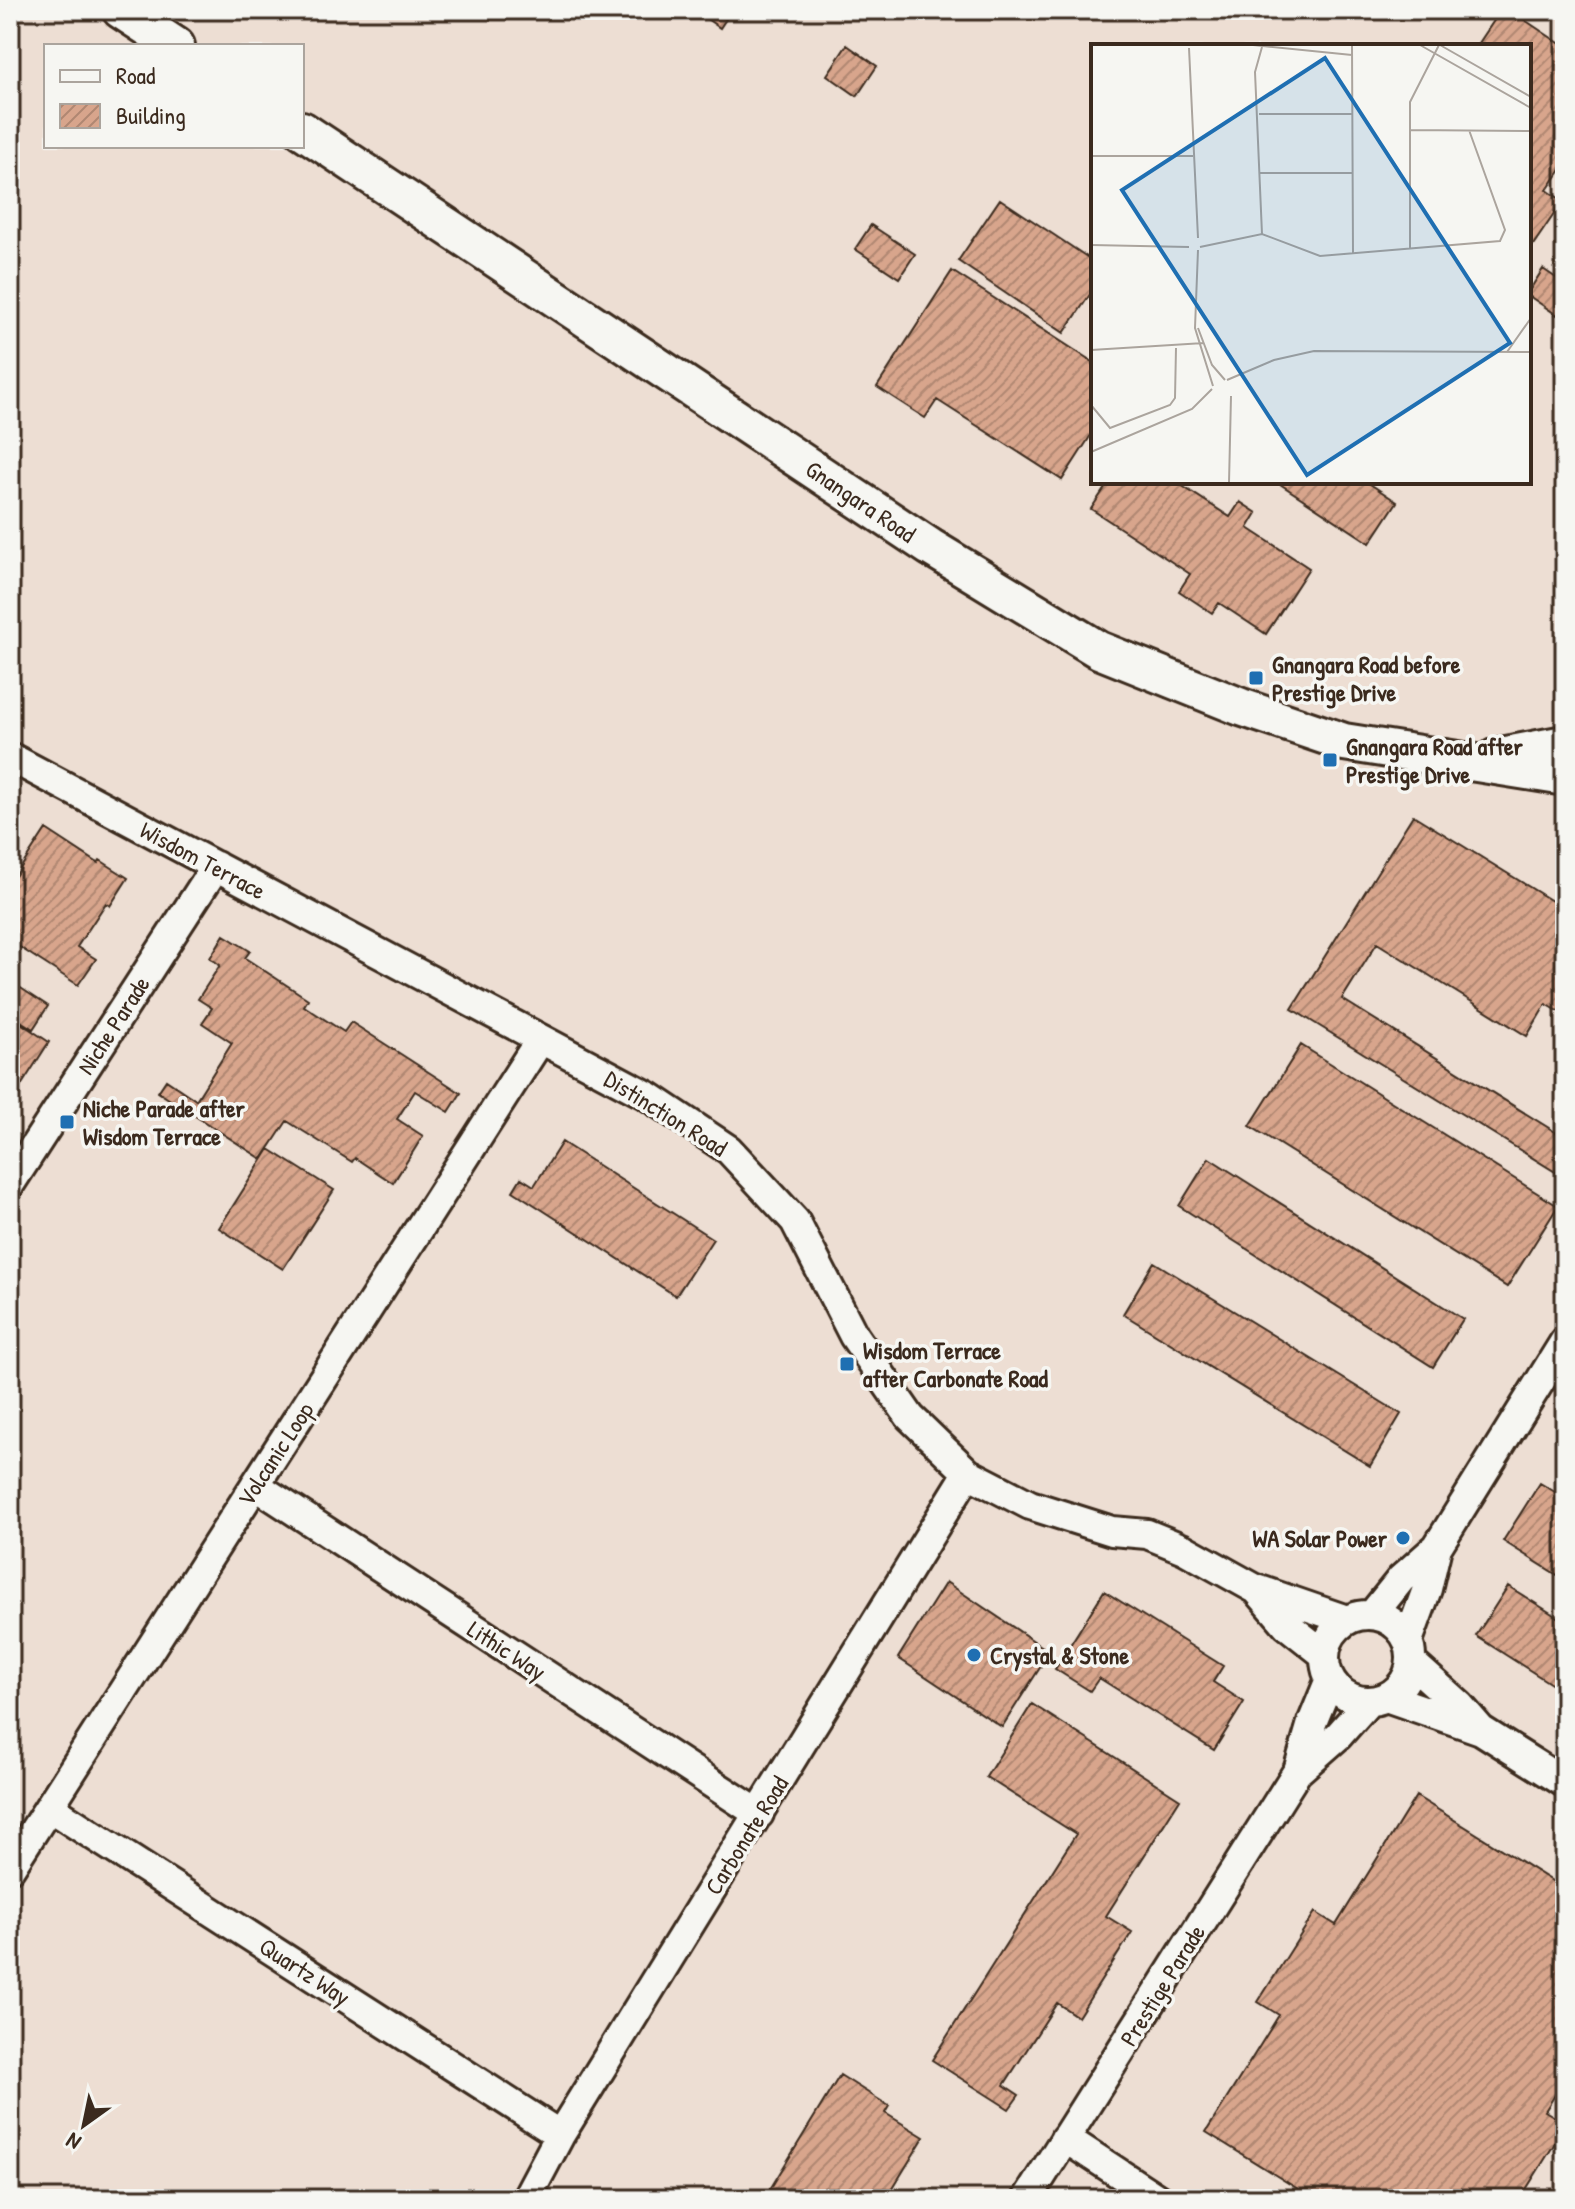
<svg xmlns="http://www.w3.org/2000/svg" width="1575" height="2209" font-family="'Patrick Hand',sans-serif">
<defs>
<pattern id="building-hatch" width="6" height="6" patternUnits="userSpaceOnUse" patternTransform="scale(2)"><rect width="6" height="6" fill="#d8a58c"/><path d="M-1 1l2-2M0 6l6-6M5 7l2-2" fill="none" stroke="#b08772"/></pattern>
</defs>
<rect width="100%" height="100%" fill="#f6f6f2"/>
<filter id="ink" filterUnits="userSpaceOnUse"><feTurbulence type="fractalNoise" baseFrequency=".0125" numOctaves="2"/><feDisplacementMap in="SourceGraphic" scale="16" xChannelSelector="R" yChannelSelector="G"/><feConvolveMatrix kernelMatrix="1 2 1 2 8 2 1 2 1" color-interpolation-filters="sRGB"/></filter>
<g filter="url(#ink)">
<path fill="#edded3" fill-rule="evenodd" d="M10,10H1565V2199H10ZM46,46H302V146H46ZM1093,46H1529V482H1093Z"/>
<path fill="url(#building-hatch)" stroke="#3b2a1e" stroke-width="2" d="M694,10H732L720,28Z
M1501,10H1510L1565,47V164L1547,190L1563,201L1529,251V46H1477Z
M847,45L877,66L857,96L827,75Z
M1000,199L1093,261V290L1064,333L958,261Z
M871,225L915,254L899,278L855,249Z
M1543,269L1565,284V302L1557,315L1529,296V291Z
M952,271L1093,362V432L1062,480L937,400L925,418L877,387Z
M1109,482H1176L1230,517L1240,502L1257,513L1248,528L1309,568L1266,634L1219,603L1212,613L1179,591L1190,574L1091,509Z
M1277,482H1367L1397,502L1370,543Z
M1413,815L1565,909V1004L1560,1012L1546,1004L1527,1036L1377,943L1342,999L1565,1138V1178L1292,1009Z
M46,829L98,863L100,860L128,878L110,906L106,903L77,947L96,959L78,985L10,941V884Z
M224,935L250,951L245,958L308,999L304,1006L344,1032L351,1022L461,1093L449,1112L415,1091L397,1119L423,1136L393,1183L355,1158L352,1162L287,1121L262,1159L158,1092L166,1080L196,1100L232,1043L202,1023L212,1008L198,999L220,965L210,958Z
M10,981L48,1006L33,1029L10,1014Z
M10,1016L49,1042L12,1100L10,1099Z
M1301,1045L1558,1206L1507,1287L1250,1126Z
M562,1142L713,1239L676,1296L513,1191L521,1178L534,1186Z
M269,1149L334,1190L283,1269L219,1228Z
M1209,1158L1463,1319L1433,1367L1179,1206Z
M1154,1262L1401,1414L1370,1466L1123,1314Z
M1540,1483L1565,1498V1580L1503,1541Z
M946,1582L1050,1652L1002,1727L898,1658Z
M1508,1586L1565,1622V1680L1559,1689L1476,1636Z
M1104,1591L1223,1666L1213,1682L1244,1702L1214,1750L1099,1678L1090,1691L1055,1669Z
M1032,1704L1180,1799L1106,1916L1132,1932L1078,2017L1057,2003L1004,2085L1019,2095L1009,2109L932,2060L1076,1834L986,1777Z
M1416,1796L1565,1889V2079L1545,2111L1565,2123V2127L1520,2199H1314L1206,2132L1279,2015L1258,2002L1315,1912L1336,1925Z
M840,2075L889,2106L885,2113L924,2137L886,2199H764Z"/>
<g fill="none" stroke-linecap="round" stroke-linejoin="round">
<defs>
<path id="minor" d="M10,757L648,1096L729,1150L795,1221L854,1336L910,1417L968,1473L1030,1505L1112,1531L1147,1534L1184,1549L1254,1588L1347,1620
M10,1184L216,866
M255,1485L759,1814
M1258,1591L1287,1625L1325,1655
M1372,1615L1401,1579L1437,1547L1565,1341
M1325 1658a43 43 0 1 1 86 0a43 43 0 1 1-86 0Z
M1408,1641L1427,1589L1437,1547
M1411,1662L1460,1706L1480,1729
M1386,1697L1481,1730L1565,1783
M1298,1771L1312,1723L1330,1679
M49,1807L560,2135
M10,1868L540,1040
M1065,2138L1158,2199
M526,2199L560,2135L968,1473
M1027,2199L1297,1772L1338,1736L1369,1701"/>
<path id="major" d="M121,10L176,46
M302,130L930,547L1099,650L1241,707L1344,742L1565,777
M1496,757L1565,744"/>
</defs>
<use href="#minor" stroke="#3b2a1e" stroke-width="34"/>
<use href="#major" stroke="#3b2a1e" stroke-width="42"/>
<use href="#minor" stroke="#f6f6f2" stroke-width="28"/>
<use href="#major" stroke="#f6f6f2" stroke-width="36"/>
</g>
</g>
<g fill="#1f6fb2" stroke="#f6f6f2" stroke-width="3">
<rect x="1248" y="670" width="16" height="16" rx="4"/>
<rect x="1322" y="752" width="16" height="16" rx="4"/>
<rect x="59" y="1114" width="16" height="16" rx="4"/>
<rect x="839" y="1356" width="16" height="16" rx="4"/>
<circle cx="1403" cy="1538" r="8"/>
<circle cx="974" cy="1655" r="8"/>
</g>
<g text-anchor="middle" dominant-baseline="central" stroke-width="7" stroke-linejoin="round" paint-order="stroke">
<g font-size="24" fill="#3b2a1e" stroke="#f6f6f2">
<text transform="translate(861 501) rotate(34)">Gnangara Road</text>
<text transform="translate(203 860) rotate(28)">Wisdom Terrace</text>
<text transform="translate(113 1025) rotate(-57)">Niche Parade</text>
<text transform="translate(666 1113) rotate(32)">Distinction Road</text>
<text transform="translate(275 1454) rotate(-57)">Volcanic Loop</text>
<text transform="translate(507 1650) rotate(33)">Lithic Way</text>
<text transform="translate(746 1835) rotate(-58)">Carbonate Road</text>
<text transform="translate(305 1971) rotate(33)">Quartz Way</text>
<text transform="translate(1162 1985) rotate(-58)">Prestige Parade</text>
</g>
<g font-size="24" font-weight="bold" fill="#3b2a1e" stroke="#f6f6f2" text-anchor="start">
<text x="1272" y="664">Gnangara Road before<tspan x="1272" dy="28">Prestige Drive</tspan></text>
<text x="1346" y="746">Gnangara Road after<tspan x="1346" dy="28">Prestige Drive</tspan></text>
<text x="83" y="1108">Niche Parade after<tspan x="83" dy="28">Wisdom Terrace</tspan></text>
<text x="863" y="1350">Wisdom Terrace<tspan x="863" dy="28">after Carbonate Road</tspan></text>
<text x="1387" y="1538" text-anchor="end">WA Solar Power</text>
<text x="990" y="1655">Crystal &amp; Stone</text>
</g>
</g>
<g transform="translate(1091 44)">
<rect width="440" height="440" fill="#f6f6f2"/>
<path fill="none" stroke="#aba49d" stroke-width="2" d="M162,1L261,11M261,1L262,210M329,1L440,64M349,1L440,53M98,4L107,194M168,70H261M319,86L440,87M0,112H102M169,129H262M171,190L164,28L171,3M0,201L98,203M109,203L171,190L229,212L409,197L414,186L378,86M319,205V58L348,1M107,206L104,284L122,342M107,284L121,321L134,336M0,306L113,299M416,308L440,274M136,336L183,316L223,307L440,308M0,361L19,384L79,361L84,354L85,304M0,408L101,365L121,345M138,439L140,352"/>
<path fill="#1f6fb2" fill-opacity="0.15" stroke="#1f6fb2" stroke-width="4" d="M234,14L419,299L216,431L31,146Z"/>
<rect width="440" height="440" fill="none" stroke="#3b2a1e" stroke-width="4"/>
</g>
<rect width="1575" height="2209" fill="none" stroke="#f6f6f2" stroke-width="40"/>
<rect x="20" y="20" width="1535" height="2169" fill="none" stroke="#3b2a1e" stroke-width="3" filter="url(#ink)"/>
<rect x="44" y="44" width="260" height="104" fill="#f6f6f2" stroke="#aba49d" stroke-width="2"/>
<rect x="60" y="70" width="40" height="12" fill="#f6f6f2" stroke="#aba49d" stroke-width="2"/>
<text x="116" y="84" font-size="24" fill="#3b2a1e">Road</text>
<rect x="60" y="104" width="40" height="24" fill="url(#building-hatch)" stroke="#aba49d" stroke-width="2"/>
<text x="116" y="124" font-size="24" fill="#3b2a1e">Building</text>
<g transform="translate(84 2125) rotate(213)" stroke="#f6f6f2" stroke-width="6" paint-order="stroke">
<path d="M0-6L14 30L0 20L-14 30Z" fill="#3b2a1e"/>
<text y="-12" font-size="22" font-weight="bold" text-anchor="middle" fill="#3b2a1e">N</text>
</g>
</svg>
